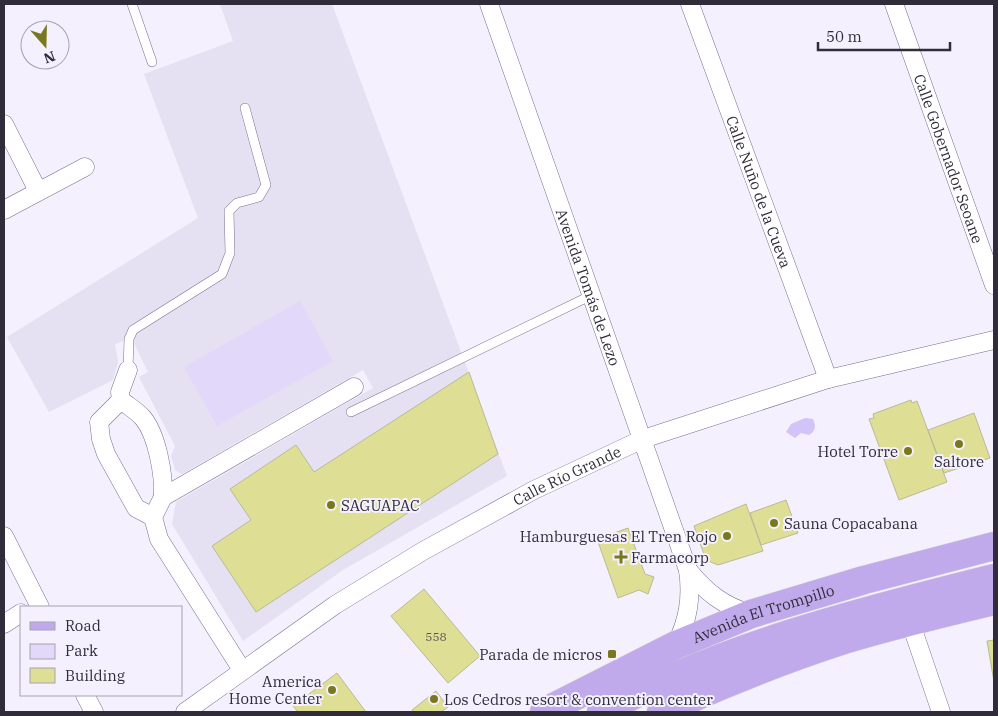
<svg xmlns="http://www.w3.org/2000/svg" width="998" height="716" font-family="'IBM Plex Serif',serif">
<rect width="100%" height="100%" fill="#f4f0fe"/>
<path fill="#e5e0f2" d="M220,4H332L507,476L343,570L243,641L172,524L176,502L373,388L363,370L182,474L175,470L171,456L175,446L139,377L148,372L133,341L129,339L115,344L118,362L113,380L49,412L7,337L198,218L144,74L233,41Z"/>
<path fill="#e2d9fa" d="M300,301L333,361L217,426L184,367Z"/>
<path fill="#d2c3f8" d="M805,418L813,419C816,426 816,431 809,435L801,433L795,438L786,432L791,424Z"/>
<path fill="#dedf95" stroke="#b9ba96" d="M469,372L498,454L256,612L212,546L251,520L230,489L296,445L314,472Z
M911,400L912,403L917,401L947,482L899,500L869,419L874,418L873,414Z
M974,413L990,458L944,473L928,430Z
M786,500L798,533L761,545L750,513Z
M746,504L763,551L718,565L706,560L694,526Z
M628,528L645,574L654,577L648,594L639,590L618,598L597,539Z
M424,589L480,656L448,683L391,616Z
M994,640V682L987,641Z
M337,673L366,712H298L293,706Z
M436,691L448,707L441,712H413L412,710Z"/>
<g fill="none" stroke-linecap="round" stroke-linejoin="round">
<defs>
<path id="service" d="M132,4L152,62
M128,370L129,339L133,330L222,274L230,253L229,211L237,203L259,197L266,185L245,108
M351,412L592,295"/>
<g id="minor">
<path id="s1" d="M489,4L688,570C692,598 688,620 676,645"/>
<path id="s2" d="M690,4L828,379"/>
<path id="s3" d="M894,4L994,285"/>
<path d="M4,124L38,191"/>
<path d="M4,210L85,167"/>
<path d="M128,370L120,392L121,400C128,406 137,411 143,418C157,435 164,474 163,497"/>
<path d="M121,400L99,422L101,439L106,454L136,508L153,517"/>
<path d="M4,536L40,607"/>
<path d="M688,570C706,592 723,606 751,614"/>
<path d="M910,621L941,712"/>
<path d="M4,624L21,613"/>
<path d="M242,670L159,539L153,517L163,497L354,387"/>
<path d="M85,695L94,712"/>
<path id="s4" d="M185,712L335,605L423,551L534,490L643,439L828,379L994,340"/>
</g>
<g id="primary">
<path id="s5" d="M544,712L676,645L751,614L864,580L994,546"/>
<path d="M601,712C723,646 861,611 994,578"/>
<path d="M661,712C720,685 782,660 844,640C894,625 944,613 994,601"/>
</g>
</defs>
<use href="#service" stroke="#797090" stroke-width="10"/>
<use href="#minor" stroke="#797090" stroke-width="19"/>
<use href="#primary" stroke="#d1d1d4" stroke-width="29"/>
<use href="#service" stroke="#fff" stroke-width="9"/>
<use href="#minor" stroke="#fff" stroke-width="18"/>
<use href="#primary" stroke="#c1aaeb" stroke-width="28"/>
</g>
<g fill="#7a781e" stroke="#f4f0fe" stroke-width="2">
<circle cx="959" cy="444" r="5"/>
<circle cx="908" cy="451" r="5"/>
<circle cx="331" cy="505" r="5"/>
<circle cx="774" cy="523" r="5"/>
<circle cx="727" cy="536" r="5"/>
<path d="M618.5 549.5h5v5h5v5h-5v5h-5v-5h-5v-5h5z"/>
<rect x="607" y="649" width="10" height="10" rx="2.5"/>
<circle cx="332" cy="690" r="5"/>
<circle cx="434" cy="699" r="5"/>
</g>
<g text-anchor="middle" dominant-baseline="central" stroke-width="4" stroke-linejoin="round" paint-order="stroke">
<g font-size="12" fill="#5c5951">
<text x="436" y="636">558</text>
</g>
<g font-size="15" fill="#302c3a" stroke="#f4f0fe">
<text stroke="none"><textPath href="#s3" startOffset="164">Calle Gobernador Seoane</textPath></text>
<text stroke="none"><textPath href="#s2" startOffset="200">Calle Nuño de la Cueva</textPath></text>
<text stroke="none"><textPath href="#s1" startOffset="300">Avenida Tomás de Lezo</textPath></text>
<text stroke="none"><textPath href="#s4" startOffset="450">Calle Río Grande</textPath></text>
<text stroke="none"><textPath href="#s5" startOffset="241">Avenida El Trompillo</textPath></text>
</g>
<g font-size="15" fill="#302c3a" stroke="#f4f0fe" text-anchor="end">
<text x="898" y="451">Hotel Torre</text>
<text x="959" y="461" text-anchor="middle">Saltore</text>
<text x="341" y="505" text-anchor="start">SAGUAPAC</text>
<text x="784" y="523" text-anchor="start">Sauna Copacabana</text>
<text x="717" y="536">Hamburguesas El Tren Rojo</text>
<text x="631" y="557" text-anchor="start">Farmacorp</text>
<text x="602" y="654">Parada de micros</text>
<text x="322" y="681">America<tspan x="322" dy="17">Home Center</tspan></text>
<text x="444" y="699" text-anchor="start">Los Cedros resort &amp; convention center</text>
</g>
</g>
<rect width="998" height="716" fill="none" stroke="#302c3a" stroke-width="10"/>
<rect x="20" y="606" width="162" height="90" fill="#f4f0fe" stroke="#a6a2b0"/>
<rect x="30" y="622" width="25" height="8" fill="#c1aaeb" stroke="#a6a2b0"/>
<text x="65" y="631" font-size="15" fill="#302c3a">Road</text>
<rect x="30" y="644" width="25" height="15" fill="#e2d9fa" stroke="#a6a2b0"/>
<text x="65" y="656" font-size="15" fill="#302c3a">Park</text>
<rect x="30" y="668" width="25" height="15" fill="#dedf95" stroke="#a6a2b0"/>
<text x="65" y="681" font-size="15" fill="#302c3a">Building</text>
<g transform="translate(45 45) rotate(160)"><circle r="24" fill="#f4f0fe" stroke="#a6a2b0"/>
<path d="M0-4L9 19L0 12L-9 19Z" fill="#7a781e"/>
<text y="-8" font-size="14" font-weight="bold" text-anchor="middle" fill="#302c3a">N</text>
</g>
<path d="M818 42v8h132v-8" fill="none" stroke="#302c3a" stroke-width="2.5"/>
<text x="826" y="42" font-size="15" fill="#302c3a" stroke="#f4f0fe" stroke-width="4" paint-order="stroke">50 m</text>
</svg>
